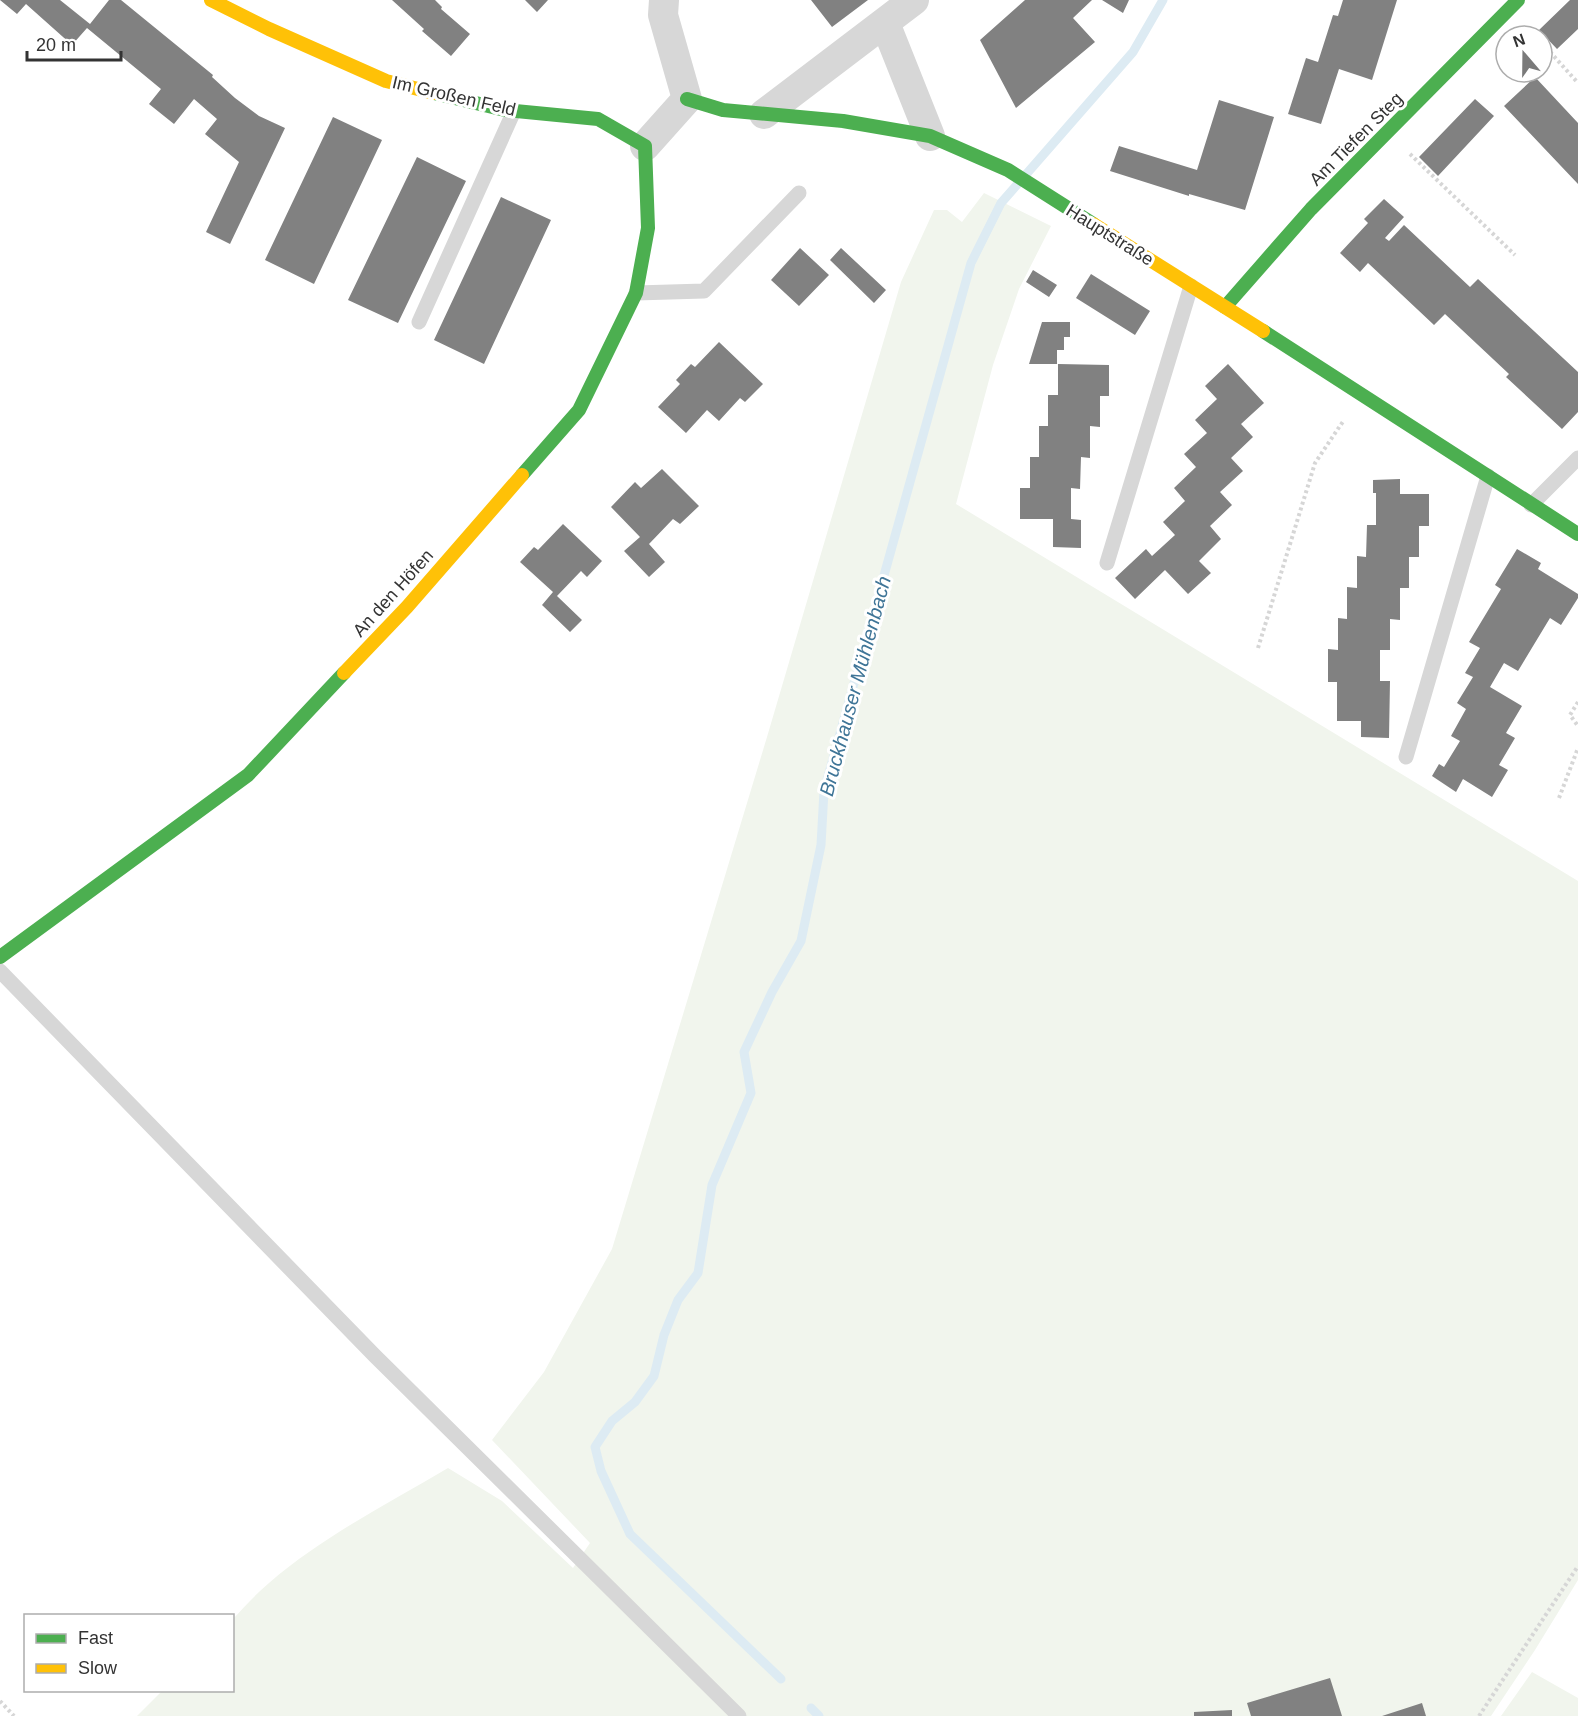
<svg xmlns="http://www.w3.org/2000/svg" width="1578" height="1716" font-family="Arial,sans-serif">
<rect width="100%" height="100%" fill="#fff"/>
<path fill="#f1f5ed" d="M984,193L1051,226L1019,289L993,365L956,504L1578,881V1580L1535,1650L1491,1716H137L162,1691L232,1690L233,1619C244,1607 256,1594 269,1583C322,1537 387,1504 448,1468L502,1501L573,1568L590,1543L492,1440L544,1372L612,1249L767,737L901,282L934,210H947L962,222Z
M1532,1672L1578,1698V1716H1501Z"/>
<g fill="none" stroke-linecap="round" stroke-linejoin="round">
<path stroke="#ddebf3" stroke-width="9" d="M781,1679L630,1534L601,1471L595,1447L612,1421L635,1402L654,1376L664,1335L678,1300L698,1273L712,1185L751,1093L744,1052L772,992L801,941L821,845L824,791L971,263L1001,203L1133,52L1163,0
M811,1708L819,1716"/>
</g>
<path fill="#818181" d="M0,0H60L90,24L109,0H121L213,75L212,77L235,98L259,116L285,128L230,244L206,232L239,162L205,134L217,119L194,99L174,124L149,104L161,89L87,28L72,45L26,4L17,14Z
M392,0H435L442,7L441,9L470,34L451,56L422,31L424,29Z
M525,0H548L537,12Z
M811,0H868L832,27Z
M1025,0H1092L1073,18L1095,42L1016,108L980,40Z
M1102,0H1129L1123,13Z
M1343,0H1397L1372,80L1339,69L1321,124L1288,114L1306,58L1318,62L1333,15L1338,16Z
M1570,0H1578V29L1557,49L1539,30Z
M1535,77L1578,123V184L1504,106Z
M1475,99L1494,116L1438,176L1419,157Z
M1219,100L1274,117L1245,210L1189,194V196L1110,171L1119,146L1197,170Z
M333,117L382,140L314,284L265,260Z
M417,157L466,181L398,323L348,300Z
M501,197L551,220L484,364L434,340Z
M1384,199L1404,217L1385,238L1389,241L1404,225L1470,287L1478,279L1578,372V412L1562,429L1506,377L1509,374L1445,314L1434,325L1368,263L1360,272L1340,253L1368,223L1364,219Z
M800,248L829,275L799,306L771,280Z
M841,248L886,290L874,303L830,260Z
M1033,270L1057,285L1049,297L1026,282Z
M1091,274L1150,311L1135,335L1076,298Z
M1042,322H1070V337H1064V350H1057V364H1029Z
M719,342L763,384L745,402L740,398L719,421L707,410L686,433L658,407L680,384L676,380L691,364L695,367Z
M1058,364L1109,365V396H1100V427L1090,426V458L1081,457L1080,489L1071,488V519L1081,520V548L1053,547V519H1020V488H1030V457H1039V426H1048V395H1058Z
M1228,364L1264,403L1241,424L1253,437L1231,458L1243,471L1220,492L1232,505L1210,526L1221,539L1199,561L1211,573L1188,594L1165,570L1135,599L1115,578L1146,549L1152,556L1175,535L1163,522L1185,501L1174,488L1196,467L1184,454L1207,433L1195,420L1217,399L1205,386Z
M662,469L699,506L680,524L673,519L649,544L665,562L649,577L624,551L640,537L611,507L635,482L641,488Z
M1400,479V494H1429V526H1419V557H1409V588H1400V620L1390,619V650H1380V681H1390L1389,738L1361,737V721H1337V682H1328V649L1338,650V618L1347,619V587L1357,588V556L1366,557L1367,525H1376V493H1373V480Z
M563,524L602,561L587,577L581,571L557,596L582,620L570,632L542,605L553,592L520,562L534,547L538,550Z
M1517,549L1541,563L1538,569L1578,594V598L1561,625L1550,618L1518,671L1504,663L1490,687L1522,706L1506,733L1515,738L1499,765L1508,770L1492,797L1463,779L1456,792L1432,776L1439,764L1444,767L1460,741L1451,736L1466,709L1457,703L1473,677L1465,673L1480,648L1469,642L1501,589L1495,585Z
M1330,1678L1342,1716H1251L1247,1703Z
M1422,1703L1426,1716H1382Z
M1232,1710V1716H1194V1712Z"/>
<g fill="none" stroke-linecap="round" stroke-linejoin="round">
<path stroke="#d6d6d6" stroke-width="4" stroke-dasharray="3 3" stroke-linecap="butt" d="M1542,43L1578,83
M1410,154L1515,255
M1258,648L1315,463L1344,420
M1578,702L1570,715L1578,726
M1559,798L1578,748
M0,1701L14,1716
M1479,1716L1578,1566"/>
<path stroke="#d7d7d7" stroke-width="15" d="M636,293L704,291L799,193
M419,322L514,111
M1531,505L1578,458
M1107,563L1191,286
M1406,757L1488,476
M0,971L375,1356L739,1716"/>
<path stroke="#d7d7d7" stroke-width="30" d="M885,23L930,136
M764,114L914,0
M645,146L687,99L663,15L664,0"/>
<path stroke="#4caf50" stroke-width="14" d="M434,93L505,110L598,119L645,146L648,228L636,293L579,410L522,475
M687,99L723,110L843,121L930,136L1008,170L1093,224
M1225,307L1311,209L1518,0
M1263,331L1578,534
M0,957L248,775L344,673"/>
<path stroke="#ffc107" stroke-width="14" d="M211,0L269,29L386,81L434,93
M1093,224L1263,331
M344,673L407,607L522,475"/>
</g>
<g text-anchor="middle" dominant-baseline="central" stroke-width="6" stroke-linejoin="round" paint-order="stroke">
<g font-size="18" fill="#333" stroke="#fff">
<text transform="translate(454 96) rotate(13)">Im Großen Feld</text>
<text transform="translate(1356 139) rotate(-45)">Am Tiefen Steg</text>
<text transform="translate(1110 235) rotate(32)">Hauptstraße</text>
<text transform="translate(393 593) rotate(-48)">An den Höfen</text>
</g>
<g font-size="20" font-style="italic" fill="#3f7597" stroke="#fff">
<text transform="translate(855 686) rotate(-75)">Bruckhauser Mühlenbach</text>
</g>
</g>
<rect x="24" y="1614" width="210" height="78" fill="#ffffff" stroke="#adadad" stroke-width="1.5"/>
<rect x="36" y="1634" width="30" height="9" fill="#4caf50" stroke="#adadad" stroke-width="1.5"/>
<text x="78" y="1644" font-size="18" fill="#333333">Fast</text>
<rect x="36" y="1664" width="30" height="9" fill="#ffc107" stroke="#adadad" stroke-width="1.5"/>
<text x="78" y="1674" font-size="18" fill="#333333">Slow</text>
<g transform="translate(1524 54) rotate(340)"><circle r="28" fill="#ffffff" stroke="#adadad" stroke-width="1.5"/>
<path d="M0-4.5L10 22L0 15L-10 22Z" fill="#7a7a7a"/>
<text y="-9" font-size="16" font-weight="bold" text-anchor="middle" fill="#333333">N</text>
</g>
<path d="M27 51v9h94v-9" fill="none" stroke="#333333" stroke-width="3"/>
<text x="36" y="51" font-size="18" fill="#333333" stroke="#ffffff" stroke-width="4.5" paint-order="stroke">20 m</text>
</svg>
